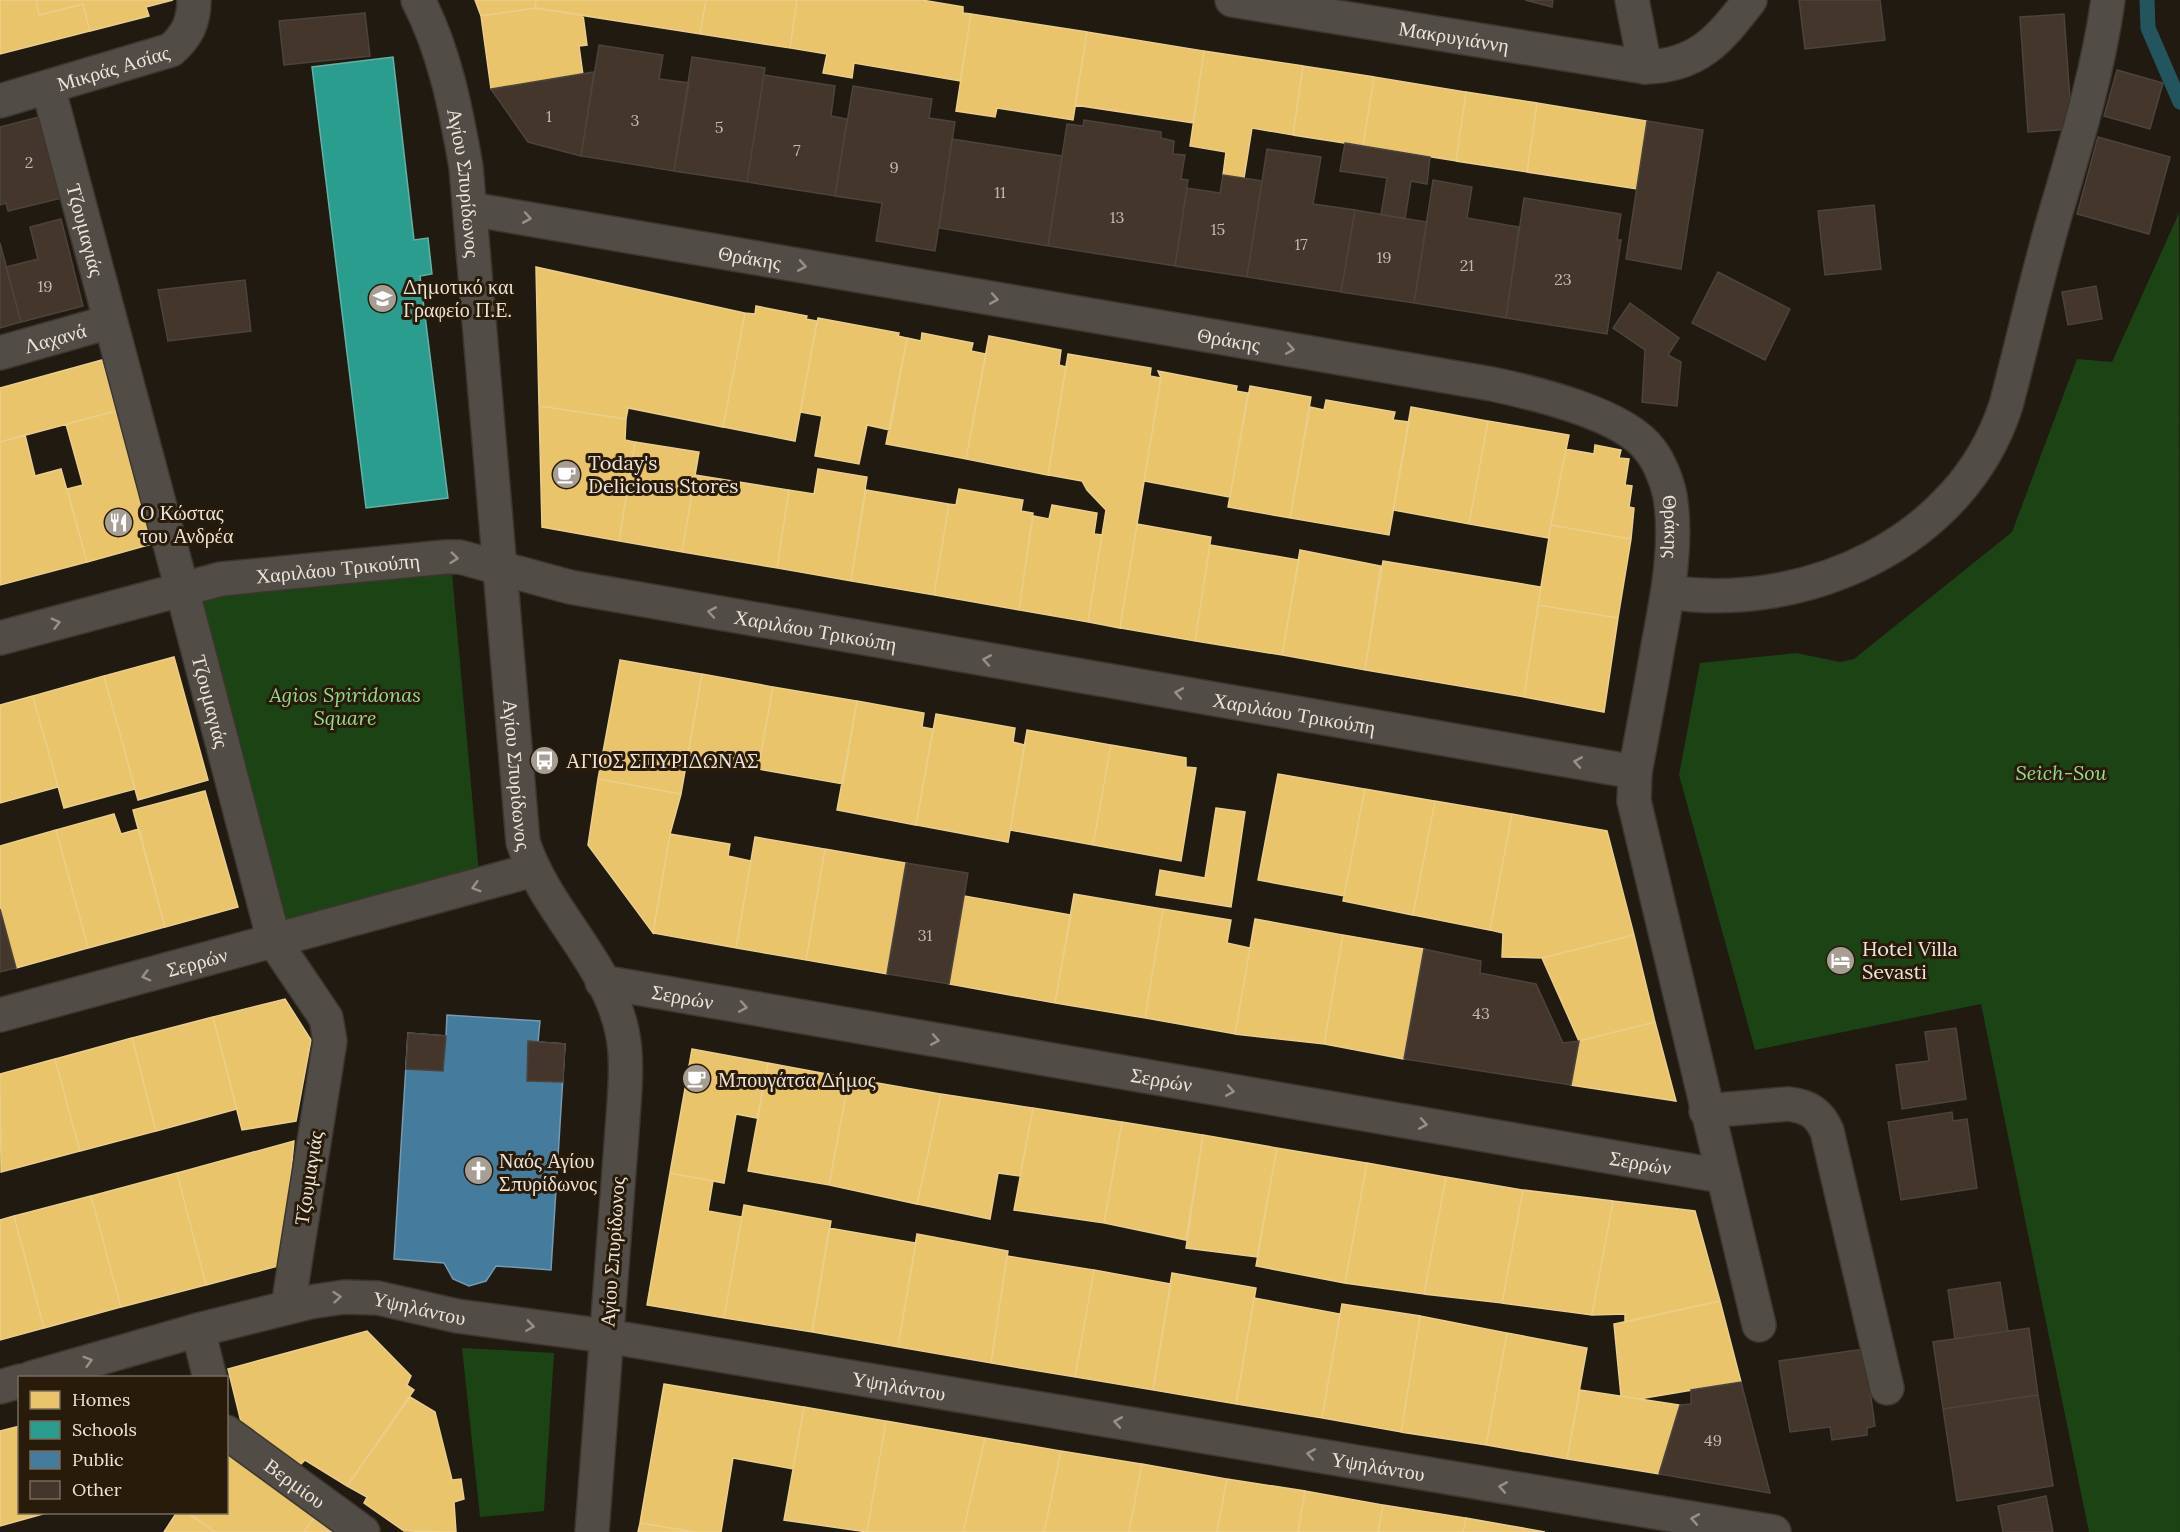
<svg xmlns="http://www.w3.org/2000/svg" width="2180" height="1532" font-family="Lora,serif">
<rect width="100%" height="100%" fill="#211a11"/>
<path fill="#1c4314" d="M2179,213L2180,1532H2089L1981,1004L1755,1050L1679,775L1700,663L1796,653L1840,662L1854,659L2012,532L2077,359L2112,362Z
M452,574L479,873L280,927L196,598Z
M462,1348L554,1353L544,1511L480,1517Z"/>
<path fill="#e9c46a" stroke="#eace8b" stroke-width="1.5" d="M0,0H36L39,15L83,4L90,31L0,54Z
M36,0H173L146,7L149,16L90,31L83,4L39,15Z
M475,0H536L535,8L481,16Z
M536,0H706L700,34L535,8Z
M706,0H797L790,48L700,34Z
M797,0H922L963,7V13L971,14L960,81L854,63L852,78L823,73L827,54L790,48Z
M535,8L583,15L587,45L579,46L583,75L491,89L481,16Z
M971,14L1087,32L1073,120L997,108L995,117L956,111Z
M1087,32L1204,51L1193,123L1075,105Z
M1204,51L1303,66L1293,135L1252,128L1244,178L1223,175L1226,152L1190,146Z
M1303,66L1374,77L1363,146L1293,135Z
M1374,77L1466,92L1456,161L1363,146Z
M1466,92L1537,103L1527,172L1456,161Z
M1537,103L1647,121L1637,189L1527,172Z
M536,267L745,313L723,427L628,408L626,419L539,406Z
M756,306L807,316L806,319L817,321L795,441L723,427L745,313L755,314Z
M818,318L899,333L898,336L907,338L890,430L867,425L859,464L815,456L822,416L800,412Z
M922,333L973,343L971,351L986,354L966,459L886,444L907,338L921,341Z
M989,336L1061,350L1059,365L1066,367L1048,475L966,459Z
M1068,354L1151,368L1150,376L1161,378L1120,628L1088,622L1106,510L1087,490L1082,481L1048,475Z
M102,360L116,411L0,442V388Z
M1158,371L1237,386L1236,391L1248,393L1230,497L1144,481L1161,378Z
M1250,386L1311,397L1290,518L1228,507Z
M1326,400L1395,412L1393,420L1409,422L1389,535L1290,518L1310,407L1324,410Z
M539,406L626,419L625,440L635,442L619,541L542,527Z
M1411,407L1488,421L1469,524L1393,510Z
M116,411L152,544L87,562L67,489L83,485L66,424Z
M1488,421L1569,435L1548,538L1469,524Z
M25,435L35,476L61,469L87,562L0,585V442Z
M635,442L699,452L682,552L619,541Z
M1595,445L1621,450L1619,458L1629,459L1625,485L1632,486L1629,507L1634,508L1631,539L1551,525L1566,449L1594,454Z
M818,469L867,477L851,581L777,568L789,490L814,494Z
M695,475L789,490L777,568L682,552Z
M959,489L1023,500L1021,511L1033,513L1019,610L934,595L949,504L956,505Z
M866,490L949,504L934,595L851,581Z
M1052,505L1097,513L1094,534L1102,535L1088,622L1019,610L1033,516L1049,519Z
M1137,524L1211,537L1195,641L1120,628Z
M1551,525L1631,539L1618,618L1538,605Z
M1210,545L1299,560L1282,655L1195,641Z
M1300,550L1381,566L1365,670L1282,655Z
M1383,561L1541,587L1524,697L1365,670Z
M1538,605L1618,618L1604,712L1524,697Z
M174,657L208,780L138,800L104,676Z
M620,660L702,674L681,794L598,779Z
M702,674L773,687L758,769L688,755Z
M104,676L135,789L64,808L33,696Z
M773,687L857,701L843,784L758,769Z
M33,696L58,787L0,803V705Z
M857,701L924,713L922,727L933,729L916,825L837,810Z
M936,714L1015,728L1013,742L1025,745L1008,842L916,825Z
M1027,730L1111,745L1093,845L1010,830Z
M1111,745L1186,758V767L1196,768L1181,861L1093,845Z
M1278,774L1365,789L1344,896L1258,880Z
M598,779L681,794L670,834L653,933L588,845Z
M1365,789L1435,801L1413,915L1343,901Z
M205,791L238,907L165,927L133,810Z
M1435,801L1512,814L1490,930L1413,915Z
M1216,808L1245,812L1231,907L1156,895L1160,870L1205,878Z
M114,814L121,834L139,829L165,927L88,948L56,830Z
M1512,814L1607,831L1634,935L1542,958L1502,957L1503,933L1490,930Z
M56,830L88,948L16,968L0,909V846Z
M670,834L730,844L728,856L751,861L736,948L653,933Z
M755,837L825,849L806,960L736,948Z
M825,849L906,863L887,974L806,960Z
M1074,894L1163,909L1145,1018L1055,1003Z
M964,896L1071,915L1055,1003L949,984Z
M1163,909L1231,920L1227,943L1250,948L1235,1034L1145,1018Z
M1255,919L1343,935L1324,1044L1235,1034Z
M1343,935L1424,949L1404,1059L1324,1044Z
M1634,935L1655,1022L1579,1041L1542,958Z
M285,999L311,1040L296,1121L242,1130L213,1017Z
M213,1017L237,1109L156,1131L132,1038Z
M1655,1022L1676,1101L1571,1085L1579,1041Z
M132,1038L156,1131L80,1151L55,1059Z
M692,1049L768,1063L757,1118L736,1114L724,1183L670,1173Z
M55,1059L80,1151L1,1172L0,1074Z
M768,1063L849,1078L829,1185L748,1171Z
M849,1078L941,1094L917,1204L829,1185Z
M941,1094L1033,1108L1020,1176L998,1173L990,1219L917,1204Z
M1033,1108L1122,1122L1104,1223L1014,1210Z
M1122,1122L1203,1135L1186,1240L1104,1223Z
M1203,1135L1277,1148L1257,1257L1186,1248Z
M294,1141L282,1265L206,1285L177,1173Z
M1277,1148L1367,1163L1345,1283L1256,1266Z
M1367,1163L1446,1177L1424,1294L1345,1283Z
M177,1173L206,1285L121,1307L91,1196Z
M670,1173L713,1181L708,1211L742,1217L724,1318L647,1305Z
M1446,1177L1523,1190L1502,1303L1424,1294Z
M1523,1190L1613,1201L1592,1315L1502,1303Z
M91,1196L121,1307L44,1328L14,1216Z
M1613,1201L1695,1211L1720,1301L1625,1322V1314L1592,1315Z
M744,1205L831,1221L812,1332L724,1318Z
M14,1216L44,1328L0,1340V1220Z
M829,1228L916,1243L898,1347L812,1332Z
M917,1234L1008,1251L991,1363L898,1347Z
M1007,1256L1094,1270L1075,1377L991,1363Z
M1094,1270L1171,1284L1153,1390L1075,1377Z
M1172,1273L1256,1288L1236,1404L1153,1390Z
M1254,1298L1340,1314L1322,1418L1236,1404Z
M1720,1301L1741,1382L1639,1399L1621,1396L1614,1324Z
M1342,1304L1420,1316L1401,1432L1322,1418Z
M1420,1316L1507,1333L1486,1445L1401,1432Z
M367,1331L411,1376L407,1385L414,1390L347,1486L305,1460L300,1465L243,1430L228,1369Z
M1507,1333L1587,1348L1567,1459L1486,1445Z
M664,1384L804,1407L793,1469L733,1458L721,1532H695L640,1523Z
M1580,1390L1680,1405L1659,1474L1567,1459Z
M410,1397L435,1412L452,1480L461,1479L464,1499L454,1502L456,1532L404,1531L364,1503L367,1497L347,1486Z
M804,1407L886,1421L867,1532L784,1520Z
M886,1421L985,1438L963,1532H867Z
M20,1426V1512H50L0,1526V1431Z
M985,1438L1061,1451L1044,1532H963Z
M235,1447L321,1507L304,1532H215L189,1514L226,1512V1459Z
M1061,1451L1142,1464L1129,1532H1044Z
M1142,1464L1227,1479L1217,1532H1129Z
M1227,1479L1305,1491L1298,1532H1217Z
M1305,1491L1383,1505L1378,1532H1298Z
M1383,1505L1466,1518L1463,1532H1378Z
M321,1507L356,1532H304Z
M177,1512H187L215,1532H164Z
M1466,1518L1545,1532H1463Z
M640,1523L695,1532H638Z"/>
<path fill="#2a9d8f" stroke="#64b2a5" stroke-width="1.5" d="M393,57L414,240L428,238L432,274L420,276L448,498L366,508L312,67Z"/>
<path fill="#457b9d" stroke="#779aaf" stroke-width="1.5" d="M447,1015L540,1021L538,1042L565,1044L551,1270L496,1266L486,1281L469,1286L453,1279L444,1263L394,1259L408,1033L446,1036Z"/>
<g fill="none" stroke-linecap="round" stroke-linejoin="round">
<path stroke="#22555e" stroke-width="15" d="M2147,0L2148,28L2180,102"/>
</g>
<path fill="#45362b" stroke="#4b443e" stroke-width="1.5" d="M1525,0H1553L1552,7Z
M1799,0H1880L1885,40L1805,49Z
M365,13L370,56L284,65L279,21Z
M2064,14L2072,129L2028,132L2020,17Z
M599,45L663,55L659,79L689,83L674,171L581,156Z
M692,57L765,68L747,182L674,171Z
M2117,70L2163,83L2150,129L2104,116Z
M594,72L581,156L528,142L491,89Z
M764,75L835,86L831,116L847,119L835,196L747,182Z
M853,86L932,99L929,118L955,122L935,251L876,241L882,203L835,196Z
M47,115L66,197L8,211L6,203L0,205V127Z
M1084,120L1161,132V138L1174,141L1173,154L1185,155L1181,179L1188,180L1175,266L1048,246L1067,124L1083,126Z
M1647,121L1703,130L1681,269L1626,259Z
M2098,137L2170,157L2149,234L2077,214Z
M952,139L1062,156L1048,246L939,228Z
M1345,143L1430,157L1427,184L1411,181L1405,219L1381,215L1387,178L1340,171Z
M1267,149L1321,157L1313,204L1355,210L1341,292L1247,277Z
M1223,175L1262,181L1247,277L1175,266L1187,188L1220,193Z
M1433,180L1472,187L1467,218L1519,227L1506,318L1414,303Z
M1524,198L1621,214L1617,240H1621L1607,334L1506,318Z
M1874,205L1881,269L1825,275L1818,211Z
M1355,210L1427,222L1414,303L1341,292Z
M61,219L83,306L21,322L6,267L38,259L30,227Z
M0,243L21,322L0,328Z
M1718,272L1790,309L1765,360L1692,323Z
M245,280L251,331L168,341L158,290Z
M2096,286L2102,319L2068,325L2062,292Z
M1630,303L1679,338L1668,355L1681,362L1677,406L1642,402L1645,350L1613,328Z
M906,863L968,873L949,984L887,974Z
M0,909L16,968L0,972Z
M1424,949L1481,961L1480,973L1536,984L1563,1043L1579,1041L1571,1085L1404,1059Z
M1956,1028L1966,1099L1902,1109L1896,1065L1929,1061L1925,1032Z
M408,1033L446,1036L443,1071L406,1069Z
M528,1041L565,1044L563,1082L527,1081Z
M1952,1112L1953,1121L1967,1119L1977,1188L1901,1200L1888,1122Z
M2000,1282L2008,1331L1955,1339L1948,1290Z
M2029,1328L2038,1395L1943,1409L1933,1342Z
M1864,1349L1875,1426L1867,1428V1435L1832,1440L1830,1427L1790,1432L1779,1361Z
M1741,1382L1770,1493L1659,1474L1680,1405L1691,1404V1390Z
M2038,1395L2053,1486L1957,1501L1943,1409Z
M2046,1496L2053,1532H2003L1998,1506Z"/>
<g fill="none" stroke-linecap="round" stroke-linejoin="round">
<defs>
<g id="pedestrian">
<path id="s1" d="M182,589L274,941L326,1018L330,1041L288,1307"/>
</g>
<g id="minor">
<path id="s2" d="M1232,0L1645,67C1698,66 1719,40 1750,0"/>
<path d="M1632,0L1645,67"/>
<path id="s3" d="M48,87L182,589"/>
<path id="s4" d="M0,101L171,50C187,36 194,22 194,0"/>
<path id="s5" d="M470,209L1492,384C1534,393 1624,414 1650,450C1659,461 1667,481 1670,496C1678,545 1667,598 1658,646C1651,688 1643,730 1635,772L1634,801L1759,1325"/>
<path id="s6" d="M0,353L109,322"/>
<path d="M1668,592C1805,613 1962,543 2006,405C2024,338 2038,271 2058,205C2078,137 2098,71 2108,0"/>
<path id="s7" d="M0,638L221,579L445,557H460L570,587L1635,772"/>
<path id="s8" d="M602,982L1722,1176"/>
<path id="s9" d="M0,1015L533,870"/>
<path d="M1706,1111L1788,1104C1808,1106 1819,1113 1827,1131L1887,1388"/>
<path d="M198,1330L210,1378"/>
<path id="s10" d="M31,1378L198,1330L310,1302L344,1297L378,1298L457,1316L606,1336L1774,1532"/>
<path d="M0,1387L20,1381"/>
<path id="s11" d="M226,1432L363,1532"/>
</g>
<g id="tertiary">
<path id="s12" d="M418,0C445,52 456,110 466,167L523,842C545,910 607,961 622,1031C628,1059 625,1089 623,1118L592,1532"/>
</g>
</defs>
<use href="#pedestrian" stroke="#3c362f" stroke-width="36"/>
<use href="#minor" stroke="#3c362f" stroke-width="36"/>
<use href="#tertiary" stroke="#3c362f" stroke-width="36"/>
<use href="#pedestrian" stroke="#524c46" stroke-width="33"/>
<use href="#minor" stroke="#524c46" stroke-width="33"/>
<use href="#tertiary" stroke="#524c46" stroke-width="33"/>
</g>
<defs><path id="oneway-chevron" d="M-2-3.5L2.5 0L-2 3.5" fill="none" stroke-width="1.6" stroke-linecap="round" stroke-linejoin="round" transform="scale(1.5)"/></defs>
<g stroke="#989088">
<use href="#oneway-chevron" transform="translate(527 218) rotate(10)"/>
<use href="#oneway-chevron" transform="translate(802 266) rotate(10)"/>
<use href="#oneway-chevron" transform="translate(994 299) rotate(10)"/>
<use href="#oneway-chevron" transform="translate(1290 349) rotate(10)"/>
<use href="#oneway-chevron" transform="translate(454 558) rotate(6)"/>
<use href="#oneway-chevron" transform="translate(712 612) rotate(-170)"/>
<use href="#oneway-chevron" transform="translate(56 623) rotate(-15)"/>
<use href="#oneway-chevron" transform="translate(987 660) rotate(-170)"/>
<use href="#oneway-chevron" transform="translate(1179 693) rotate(-170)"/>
<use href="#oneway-chevron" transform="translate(1578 762) rotate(-170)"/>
<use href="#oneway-chevron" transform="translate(476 887) rotate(164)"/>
<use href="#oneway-chevron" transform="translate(146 976) rotate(165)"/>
<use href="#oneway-chevron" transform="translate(743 1007) rotate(10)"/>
<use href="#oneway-chevron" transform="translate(935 1040) rotate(10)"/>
<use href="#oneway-chevron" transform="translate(1230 1091) rotate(10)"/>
<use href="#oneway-chevron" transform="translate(1423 1124) rotate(10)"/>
<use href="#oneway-chevron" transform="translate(337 1297) rotate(-5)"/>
<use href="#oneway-chevron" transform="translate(530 1326) rotate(8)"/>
<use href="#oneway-chevron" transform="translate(88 1361) rotate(-16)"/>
<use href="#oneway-chevron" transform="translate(1118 1422) rotate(-170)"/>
<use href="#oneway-chevron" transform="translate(1311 1454) rotate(-170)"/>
<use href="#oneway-chevron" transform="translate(1503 1487) rotate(-170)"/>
<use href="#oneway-chevron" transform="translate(1695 1519) rotate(-170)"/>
</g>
<defs>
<symbol id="school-disc" viewBox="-11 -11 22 22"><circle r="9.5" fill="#a69d93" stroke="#281b0a"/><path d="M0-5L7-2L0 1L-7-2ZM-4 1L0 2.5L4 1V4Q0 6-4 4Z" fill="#fff"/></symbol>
<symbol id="cafe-disc" viewBox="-11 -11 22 22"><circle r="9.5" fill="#a69d93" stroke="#281b0a"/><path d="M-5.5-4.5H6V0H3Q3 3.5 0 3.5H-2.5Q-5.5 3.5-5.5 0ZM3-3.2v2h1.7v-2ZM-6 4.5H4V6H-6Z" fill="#fff"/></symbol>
<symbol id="restaurant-disc" viewBox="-11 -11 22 22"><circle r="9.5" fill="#a69d93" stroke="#281b0a"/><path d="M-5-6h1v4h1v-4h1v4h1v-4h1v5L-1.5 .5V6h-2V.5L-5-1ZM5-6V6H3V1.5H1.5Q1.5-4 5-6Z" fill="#fff"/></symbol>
<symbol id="bus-disc" viewBox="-11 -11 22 22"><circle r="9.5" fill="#a69d93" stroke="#281b0a"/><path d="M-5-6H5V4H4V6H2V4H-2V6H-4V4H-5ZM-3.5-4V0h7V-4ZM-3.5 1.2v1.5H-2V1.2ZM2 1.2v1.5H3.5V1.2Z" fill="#fff"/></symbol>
<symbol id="hotel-disc" viewBox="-11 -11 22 22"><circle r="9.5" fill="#a69d93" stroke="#281b0a"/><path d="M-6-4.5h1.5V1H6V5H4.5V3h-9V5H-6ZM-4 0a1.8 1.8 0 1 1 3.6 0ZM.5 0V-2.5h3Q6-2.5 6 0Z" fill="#fff"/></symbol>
<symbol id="church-disc" viewBox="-11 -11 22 22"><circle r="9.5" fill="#a69d93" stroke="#281b0a"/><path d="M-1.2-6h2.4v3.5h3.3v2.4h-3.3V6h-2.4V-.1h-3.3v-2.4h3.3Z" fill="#fff"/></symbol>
</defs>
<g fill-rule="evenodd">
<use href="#school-disc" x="366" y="282" width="33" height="33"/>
<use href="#cafe-disc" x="550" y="458" width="33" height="33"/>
<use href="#restaurant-disc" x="102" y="506" width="33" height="33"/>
<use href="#bus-disc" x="528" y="744" width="33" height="33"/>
<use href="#hotel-disc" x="1824" y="944" width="33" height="33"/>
<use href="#cafe-disc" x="680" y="1062" width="33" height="33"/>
<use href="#church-disc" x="462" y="1154" width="33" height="33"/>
</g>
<g text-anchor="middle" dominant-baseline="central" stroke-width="6" stroke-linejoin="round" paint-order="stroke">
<g font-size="16" fill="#c3b8ae">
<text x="549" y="116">1</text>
<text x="635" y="120">3</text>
<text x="719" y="127">5</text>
<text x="797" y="150">7</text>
<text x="29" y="162">2</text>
<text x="894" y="167">9</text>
<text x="1000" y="192">11</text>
<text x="1117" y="217">13</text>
<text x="1218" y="229">15</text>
<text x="1301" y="244">17</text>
<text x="1384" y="257">19</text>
<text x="1467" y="265">21</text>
<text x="1563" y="279">23</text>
<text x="45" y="286">19</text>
<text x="925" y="935">31</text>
<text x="1481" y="1013">43</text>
<text x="1713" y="1440">49</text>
</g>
<g font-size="20" fill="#ede4d9" stroke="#281b0a">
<text stroke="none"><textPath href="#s2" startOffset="225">Μακρυγιάννη</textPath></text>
<text stroke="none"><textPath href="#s4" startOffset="118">Μικράς Ασίας</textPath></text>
<text stroke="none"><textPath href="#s12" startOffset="190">Αγίου Σπυρίδωνος</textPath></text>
<text stroke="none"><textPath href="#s3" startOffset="148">Τζουμαγιάς</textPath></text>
<text stroke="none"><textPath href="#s5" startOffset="284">Θράκης</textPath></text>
<text stroke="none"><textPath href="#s6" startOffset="57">Λαχανά</textPath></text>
<text stroke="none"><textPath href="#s5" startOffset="770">Θράκης</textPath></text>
<text stroke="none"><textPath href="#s5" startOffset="1292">Θράκης</textPath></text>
<text stroke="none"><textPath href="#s7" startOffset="346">Χαριλάου Τρικούπη</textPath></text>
<text stroke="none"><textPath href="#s7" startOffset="832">Χαριλάου Τρικούπη</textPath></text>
<text stroke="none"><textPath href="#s1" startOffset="116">Τζουμαγιάς</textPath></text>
<text stroke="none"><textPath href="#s7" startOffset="1318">Χαριλάου Τρικούπη</textPath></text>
<text stroke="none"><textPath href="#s12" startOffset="784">Αγίου Σπυρίδωνος</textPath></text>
<text stroke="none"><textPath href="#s9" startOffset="204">Σερρών</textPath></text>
<text stroke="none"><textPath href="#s8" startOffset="82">Σερρών</textPath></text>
<text stroke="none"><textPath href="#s8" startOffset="568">Σερρών</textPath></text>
<text stroke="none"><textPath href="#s8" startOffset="1054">Σερρών</textPath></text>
<text transform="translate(308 1178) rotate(-81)">Τζουμαγιάς</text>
<text transform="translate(612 1252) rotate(-86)">Αγίου Σπυρίδωνος</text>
<text stroke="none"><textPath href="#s10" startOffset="400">Υψηλάντου</textPath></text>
<text stroke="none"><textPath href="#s10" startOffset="886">Υψηλάντου</textPath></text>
<text stroke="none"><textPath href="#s10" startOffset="1372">Υψηλάντου</textPath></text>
<text stroke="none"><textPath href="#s11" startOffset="86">Βερμίου</textPath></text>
</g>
<g font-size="20" fill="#ede4d9" stroke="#281b0a" text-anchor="start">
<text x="403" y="286">Δημοτικό και<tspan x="403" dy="23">Γραφείο Π.Ε.</tspan></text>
<text x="588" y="462">Today's<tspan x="588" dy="23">Delicious Stores</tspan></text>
<text x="140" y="512">Ο Κώστας<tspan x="140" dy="23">του Ανδρέα</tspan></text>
<text x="566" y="760">ΑΓΙΟΣ ΣΠΥΡΙΔΩΝΑΣ</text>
<text x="1862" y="948">Hotel Villa<tspan x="1862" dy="23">Sevasti</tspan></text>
<text x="718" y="1079">Μπουγάτσα Δήμος</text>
<text x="499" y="1160">Ναός Αγίου<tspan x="499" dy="23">Σπυρίδωνος</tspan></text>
</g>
<g font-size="20" font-style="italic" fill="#94db8a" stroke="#281b0a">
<text x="345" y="694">Agios Spiridonas<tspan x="345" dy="23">Square</tspan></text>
<text x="2061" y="772">Seich-Sou</text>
</g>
</g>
<rect x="18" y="1376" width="210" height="138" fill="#281b0a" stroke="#776b5d" stroke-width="1.5"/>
<rect x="30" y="1391" width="30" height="18" fill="#e9c46a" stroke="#776b5d" stroke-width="1.5"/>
<text x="72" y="1406" font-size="18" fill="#ede4d9">Homes</text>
<rect x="30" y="1421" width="30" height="18" fill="#2a9d8f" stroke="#776b5d" stroke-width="1.5"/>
<text x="72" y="1436" font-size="18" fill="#ede4d9">Schools</text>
<rect x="30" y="1451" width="30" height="18" fill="#457b9d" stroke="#776b5d" stroke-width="1.5"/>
<text x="72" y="1466" font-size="18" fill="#ede4d9">Public</text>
<rect x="30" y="1481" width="30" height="18" fill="#45362b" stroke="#776b5d" stroke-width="1.5"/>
<text x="72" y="1496" font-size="18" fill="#ede4d9">Other</text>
</svg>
